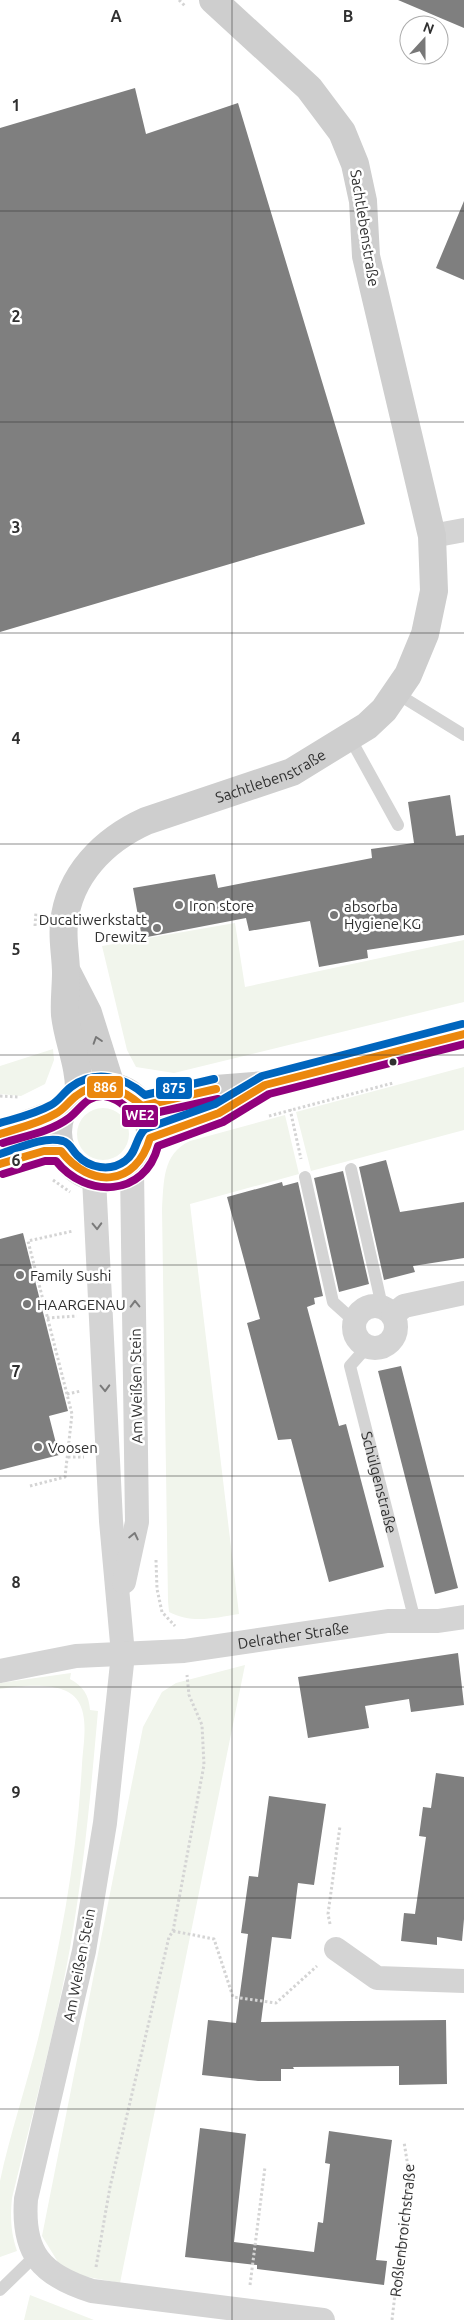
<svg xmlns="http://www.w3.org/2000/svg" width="464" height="2320" font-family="Ubuntu,sans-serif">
<rect width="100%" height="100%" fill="#fff"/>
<path fill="#f1f5ec" d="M235,923L245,987L464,940V1002L174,1073L136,1067L127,1050L102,946Z
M53,1049L54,1060L45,1084L21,1096L0,1094V1066Z
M464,1067V1130L311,1171L296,1112Z
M77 1134a26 26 0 1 1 52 0a26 26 0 1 1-52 0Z
M285,1115L299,1174L190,1204L239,1614C214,1618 192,1624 169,1612L168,1601L162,1209C164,1182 162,1154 190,1141Z
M245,1665L120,2283L77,2275L61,2267L42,2236L143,1727L162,1692L176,1683Z
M71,1673L70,1679C83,1686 89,1695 90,1710L98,1711C91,1790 84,1869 70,1948C55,2032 32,2115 12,2198C10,2218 11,2233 17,2251L0,2257C0,2233 0,2205 0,2181C10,2134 26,2087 38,2039C60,1948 77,1858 82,1764C83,1745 89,1718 78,1701C64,1680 22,1686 0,1689V1683Z
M30,2295L94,2320H24Z"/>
<path fill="#7f7f7f" d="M398,0H464V28Z
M135,88L146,134L238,103L365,524L0,632V128Z
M464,201V280L436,268Z
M450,795L456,836L464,835V935L367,950L368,958L319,967L310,921L249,931L246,918L142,938L133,888L215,874L218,888L372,858L371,849L414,843L408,802Z
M386,1160L400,1212L464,1202V1258L413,1266L415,1272L384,1280L359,1167Z
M343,1171L369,1284L339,1292L314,1178Z
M282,1182L283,1186L298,1182L323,1296L314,1298L315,1304L307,1307L339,1426L346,1424L384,1567L329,1582L291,1439L278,1440L247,1323L260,1319L227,1197Z
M23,1233L68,1411L49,1416L59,1455L0,1470V1239Z
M401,1366L458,1588L435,1594L378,1371Z
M458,1653L464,1705L411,1712L409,1699L365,1706L369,1728L308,1738L298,1677Z
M436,1773L464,1777V1919L462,1941L437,1937V1945L401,1941L404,1913L415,1914L426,1837L419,1836L423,1807L431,1808Z
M269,1796L326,1804L314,1885L298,1883L291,1939L272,1937L261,2022L446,2020L447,2084L399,2085V2066L293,2067L294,2069H281V2081H258L202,2075L208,2020L236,2023L248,1934L241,1933L249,1876L258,1877Z
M200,2128L246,2134L234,2242L314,2252L318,2222L323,2223L330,2164L325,2163L329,2131L392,2140L376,2260L387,2261L384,2285L257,2269V2265L185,2257Z"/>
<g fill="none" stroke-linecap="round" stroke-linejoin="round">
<g stroke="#d4d4d4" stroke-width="3" stroke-dasharray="2.5 2.5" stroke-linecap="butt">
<path d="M179,0L186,7"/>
<path d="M35,926L36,912"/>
<path d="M0,1096L18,1097"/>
<path d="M290,1109L301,1159"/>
<path d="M269,1116L393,1083"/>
<path d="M53,1180L70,1192"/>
<path d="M47,1318L77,1316"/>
<path d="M67,1394L81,1391"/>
<path d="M68,1457H84"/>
<path d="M30,1486L65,1477L72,1414L28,1241L73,1231"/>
<path d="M156,1560L157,1589L162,1612L175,1626"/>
<path d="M330,1924L328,1914L340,1826"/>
<path d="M173,1931L214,1939L233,1997L276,2003L317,1966"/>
<path d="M96,2267L110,2187L169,1937L173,1931L204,1765L202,1725L189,1695L187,1675"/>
<path d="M250,2285L265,2167"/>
<path id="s1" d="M392,2320L409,2173L404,2142"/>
</g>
<g stroke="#d4d4d4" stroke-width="12">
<path d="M396,693L464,735"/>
<path d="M350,738L398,825"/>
<path d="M351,1169L382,1306"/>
<path d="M305,1177L333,1302L353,1320"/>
<path id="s2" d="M366,1348L350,1366L415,1621"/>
<path d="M0,2290L36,2255"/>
</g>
<g stroke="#d4d4d4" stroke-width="24">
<path d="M432,536L464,530"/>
<path d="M94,1178L111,1521L123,1654L105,1823L84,1951L26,2199C22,2253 41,2275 92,2291L323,2320"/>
<circle cx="375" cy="1327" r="21"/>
<path d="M393,1315L404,1306L464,1293"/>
<path d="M124,1582L137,1522L132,1170"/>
<path id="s3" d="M0,1671L76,1656L184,1651L388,1621H438L464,1617"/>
<path d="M336,1949L377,1978L464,1981"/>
</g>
<g stroke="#cecece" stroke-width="28">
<path d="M68,974L88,1013L111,1086"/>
<circle cx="104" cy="1132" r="46"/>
<path id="s4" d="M79,1093C80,1065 68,1042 65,1015C64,1001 66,986 66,973C66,956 62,940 64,923C69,875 104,840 146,821L292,772L367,726L384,710L408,675L425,634L434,591L432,536L366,256L363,201L355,164L342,132L309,88L213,0"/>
<path d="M142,1106L216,1089L265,1085L464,1034"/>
<path d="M0,1134L63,1111"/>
<path d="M150,1138L219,1113L260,1088"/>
<path d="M0,1164L44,1151H61"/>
</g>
<defs>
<path id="bus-1" d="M0,1134C18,1128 38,1124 55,1114C64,1110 68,1102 76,1096C98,1078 123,1089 142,1106L216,1089
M0,1164L44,1151H61C90,1189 136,1187 150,1138L219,1113L265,1085L464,1034"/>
<path id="bus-2" d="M3,1143C25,1136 50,1132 69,1118C81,1109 86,1095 104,1096C120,1098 128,1112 141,1116L218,1099
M3,1174L45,1161H56C86,1199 145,1197 158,1146L223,1122L269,1094L464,1044"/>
<path id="bus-3" d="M0,1123C17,1118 35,1114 51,1105C59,1101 63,1093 71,1087C95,1069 123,1076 145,1095L214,1079
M0,1154C19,1148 43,1136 63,1141C70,1143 72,1150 77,1155C89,1168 110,1172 125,1161C137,1153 135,1138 145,1129L215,1104L262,1076L462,1024"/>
</defs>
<use href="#bus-1" stroke="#fff" stroke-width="11"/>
<use href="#bus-2" stroke="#fff" stroke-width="11"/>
<use href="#bus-3" stroke="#fff" stroke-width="11"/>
<use href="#bus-1" stroke="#eb880e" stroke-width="8"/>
<use href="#bus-2" stroke="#91007b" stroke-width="8"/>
<use href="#bus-3" stroke="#0065bd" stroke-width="8"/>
</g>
<defs><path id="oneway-chevron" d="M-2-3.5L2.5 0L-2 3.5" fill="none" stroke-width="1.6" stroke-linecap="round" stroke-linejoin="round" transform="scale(1.25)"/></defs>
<use stroke="#777" href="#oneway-chevron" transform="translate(97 1040) rotate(-108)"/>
<g stroke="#7a7a7a">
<use href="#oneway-chevron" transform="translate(97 1226) rotate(88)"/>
<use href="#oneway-chevron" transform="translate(135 1304) rotate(-91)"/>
<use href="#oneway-chevron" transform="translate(105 1388) rotate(88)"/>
<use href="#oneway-chevron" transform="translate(134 1536) rotate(-77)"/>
</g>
<path fill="none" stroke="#303030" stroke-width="1" stroke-opacity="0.55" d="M232,0V2320M0,211H464M0,422H464M0,633H464M0,844H464M0,1055H464M0,1265H464M0,1476H464M0,1687H464M0,1898H464M0,2109H464"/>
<g fill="#787878" stroke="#fff" stroke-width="2">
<circle cx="179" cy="905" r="5"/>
<circle cx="334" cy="915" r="5"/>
<circle cx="157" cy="928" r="5"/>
<circle cx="20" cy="1275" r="5"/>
<circle cx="27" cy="1304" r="5"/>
<circle cx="38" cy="1447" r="5"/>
</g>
<circle fill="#303030" stroke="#fff" stroke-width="2" cx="393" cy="1062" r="4.5"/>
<g text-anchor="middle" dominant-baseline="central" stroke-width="5" stroke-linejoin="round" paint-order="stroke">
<g font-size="15" fill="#303030" stroke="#fff">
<text transform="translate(365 228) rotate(81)">Sachtlebenstraße</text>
<text stroke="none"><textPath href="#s4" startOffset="441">Sachtlebenstraße</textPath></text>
<text transform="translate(136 1386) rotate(-91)">Am Weißen Stein</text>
<text stroke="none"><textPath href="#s2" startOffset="144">Schülgenstraße</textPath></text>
<text stroke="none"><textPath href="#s3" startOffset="296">Delrather Straße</textPath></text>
<text transform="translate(79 1965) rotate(-79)">Am Weißen Stein</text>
<text stroke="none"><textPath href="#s1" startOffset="90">Roßlenbroichstraße</textPath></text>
</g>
<g font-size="15" fill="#303030" stroke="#fff" text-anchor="start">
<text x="189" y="905">Iron store</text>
<text x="344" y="906">absorba<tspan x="344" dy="17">Hygiene KG</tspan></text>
<text x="147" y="919" text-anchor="end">Ducatiwerkstatt<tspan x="147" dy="17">Drewitz</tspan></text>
<text x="30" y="1275">Family Sushi</text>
<text x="37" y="1304">HAARGENAU</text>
<text x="48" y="1447">Voosen</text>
</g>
</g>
<g font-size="16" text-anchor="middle" font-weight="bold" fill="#303030" stroke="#fff" stroke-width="5" stroke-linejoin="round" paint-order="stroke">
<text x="116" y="22">A</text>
<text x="348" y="22">B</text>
<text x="16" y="111">1</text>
<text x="16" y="322">2</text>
<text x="16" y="533">3</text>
<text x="16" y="744">4</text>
<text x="16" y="955">5</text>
<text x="16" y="1166">6</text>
<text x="16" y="1377">7</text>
<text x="16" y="1588">8</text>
<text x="16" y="1798">9</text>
</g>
<g stroke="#fff" stroke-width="2">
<rect x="86" y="1075" width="38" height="24" rx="5" fill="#eb880e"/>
<rect x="155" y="1076" width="38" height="24" rx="5" fill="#0065bd"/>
<rect x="121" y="1104" width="38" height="24" rx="5" fill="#91007b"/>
</g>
<g font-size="14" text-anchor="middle" font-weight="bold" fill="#fff">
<text x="105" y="1092">886</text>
<text x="174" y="1093">875</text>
<text x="140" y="1120">WE2</text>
</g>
<g transform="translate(424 40) rotate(21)"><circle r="24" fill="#ffffff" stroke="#acacac"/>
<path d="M0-4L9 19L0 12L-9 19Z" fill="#787878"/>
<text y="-8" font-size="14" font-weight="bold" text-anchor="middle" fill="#303030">N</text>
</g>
</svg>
